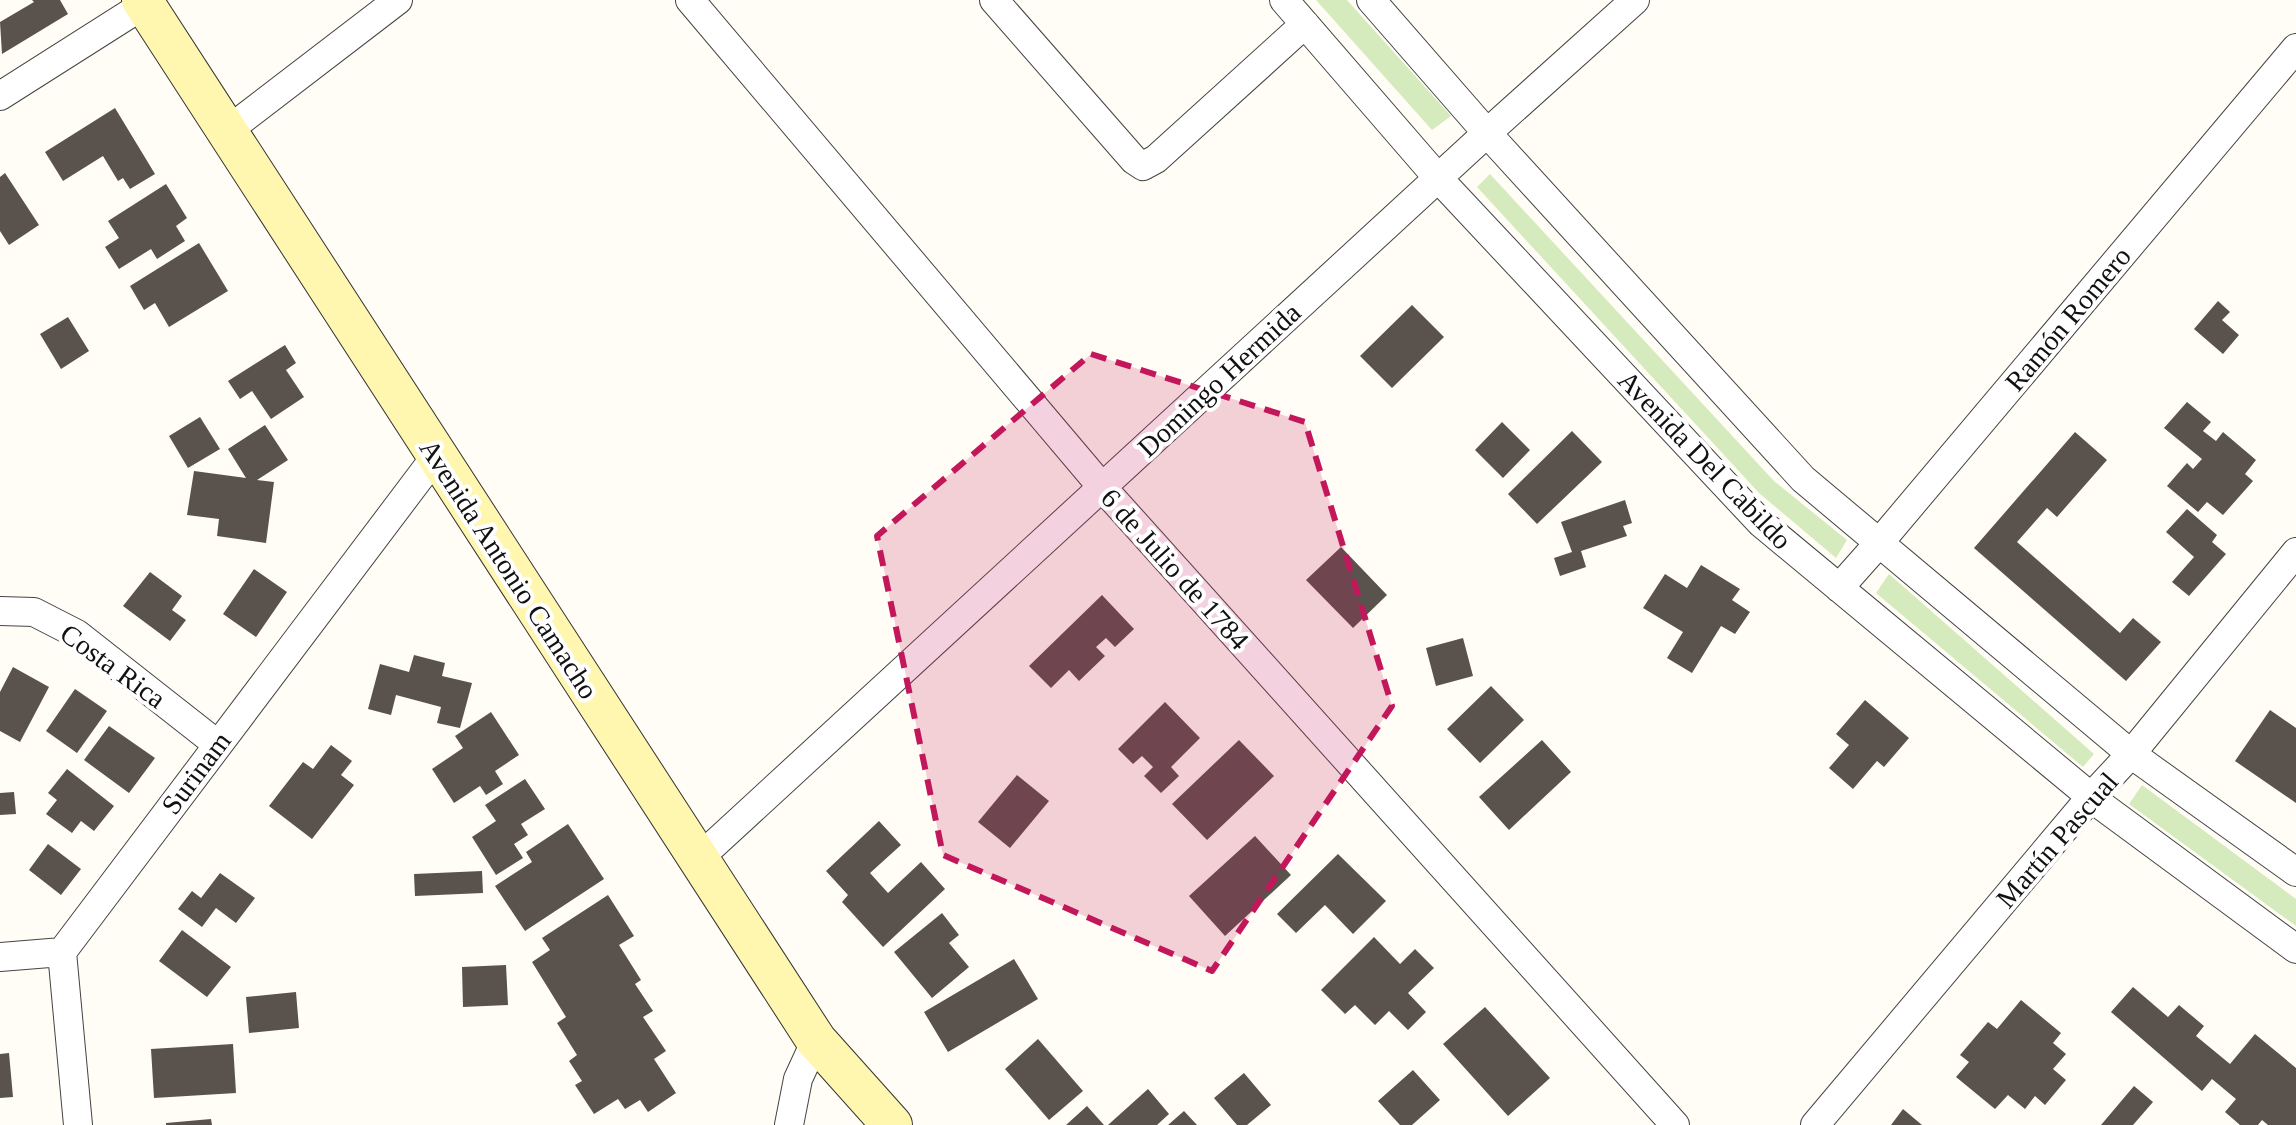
<svg xmlns="http://www.w3.org/2000/svg" width="2296" height="1125" font-family="Georgia,serif">
<rect width="100%" height="100%" fill="#fffdf5"/>
<path fill="#d5ebbd" d="M1316,0H1347L1451,116L1432,130Z
M1490,174L1774,481L1847,540L1836,558L1759,493L1477,187Z
M1889,574L2094,754L2083,767L1876,593Z
M2142,785L2296,899V926L2129,804Z"/>
<path fill="#5a524d" d="M32,0H60L68,14L2,54L0,22L34,2Z
M115,108L155,174L130,189L123,178L118,181L103,156L63,181L45,152Z
M5,173L39,225L9,245L0,231V177Z
M166,184L187,218L176,226L185,241L157,259L151,249L119,269L105,247L119,238L108,221Z
M199,243L228,291L169,327L155,303L144,310L130,286Z
M2218,301L2230,312L2222,320L2239,335L2223,354L2194,329Z
M1412,305L1444,337L1392,388L1360,356Z
M68,317L89,351L61,369L40,334Z
M285,345L296,363L286,370L304,397L271,419L252,391L240,399L228,381Z
M2187,402L2211,422L2203,431L2216,441L2223,432L2256,460L2245,474L2253,481L2223,515L2207,502L2198,512L2167,486L2187,463L2193,469L2202,459L2164,428Z
M200,417L220,449L188,468L169,436Z
M1502,422L1530,450L1503,478L1475,450Z
M265,425L288,460L257,480L274,482L266,543L217,536L219,519L187,515L194,471L246,478L228,449Z
M1572,431L1602,462L1537,524L1508,494Z
M2075,432L2107,460L2057,517L2047,508L2017,542L2120,633L2133,618L2161,642L2126,681L1974,548Z
M1625,500L1632,523L1623,526L1627,536L1581,551L1586,567L1560,576L1554,558L1572,552L1561,522Z
M2187,509L2217,535L2212,542L2226,554L2189,596L2172,582L2194,557L2166,532Z
M1341,547L1387,595L1353,628L1306,580Z
M1701,565L1740,589L1732,600L1750,612L1735,634L1721,626L1692,673L1667,658L1683,632L1643,608L1665,574L1687,588Z
M254,569L287,592L256,637L223,614Z
M150,572L182,596L172,610L186,620L170,641L123,606Z
M1102,595L1134,629L1115,647L1106,638L1096,647L1105,656L1079,681L1069,670L1051,688L1029,666Z
M1463,638L1473,676L1436,686L1426,648Z
M414,655L445,663L442,676L472,683L460,728L437,723L441,707L396,695L391,715L368,709L380,664L409,672Z
M13,667L49,687L20,742L0,731V692Z
M1491,686L1524,720L1480,763L1447,729Z
M75,689L107,711L77,753L46,731Z
M1865,700L1909,738L1884,767L1877,761L1853,789L1829,768L1849,745L1836,734Z
M1165,702L1200,738L1171,767L1179,776L1161,793L1144,776L1153,767L1142,756L1133,764L1118,749Z
M2270,710L2296,728V803L2235,761Z
M491,712L519,755L495,771L503,784L486,795L480,786L454,803L432,769L463,748L455,736Z
M109,726L155,758L129,793L84,760Z
M1239,740L1274,776L1207,840L1172,804Z
M1542,740L1571,772L1509,830L1479,797Z
M331,745L352,761L341,775L354,785L312,839L269,806L303,762L313,769Z
M67,769L114,806L94,831L81,821L72,833L46,814L57,800L48,793Z
M1017,775L1049,801L1010,848L978,822Z
M525,779L545,809L521,824L528,835L514,844L523,858L496,875L472,837L496,821L485,805Z
M14,792L16,814L0,815V793Z
M879,821L901,845L870,873L888,893L921,862L945,889L883,947L842,902L848,895L826,871Z
M568,824L604,879L525,931L495,886L532,862L526,852Z
M1255,836L1291,875L1225,936L1189,896Z
M48,844L81,869L61,895L29,870Z
M1338,854L1386,901L1353,934L1325,905L1296,933L1277,914Z
M482,871L483,893L415,896L414,874Z
M220,873L255,898L236,923L216,908L202,927L178,909L192,891L201,898Z
M608,895L634,936L619,945L641,980L635,984L653,1011L643,1017L666,1051L654,1059L676,1093L648,1112L640,1100L625,1109L618,1099L594,1114L575,1085L582,1081L569,1061L577,1055L557,1023L566,1017L532,962L550,950L542,938Z
M942,913L959,935L949,943L969,967L932,998L894,952Z
M182,930L231,967L207,997L159,961Z
M1374,937L1400,964L1415,949L1434,968L1408,993L1426,1012L1408,1030L1389,1011L1375,1025L1355,1005L1345,1014L1321,990Z
M1014,959L1038,999L948,1052L924,1012Z
M506,965L508,1005L463,1007L462,967Z
M2133,987L2168,1017L2179,1005L2204,1026L2196,1036L2230,1064L2255,1034L2296,1068V1125H2268L2262,1120L2258,1125H2240L2225,1112L2236,1099L2212,1079L2202,1091L2111,1012Z
M296,992L299,1028L249,1033L246,997Z
M2021,1000L2061,1033L2053,1043L2066,1054L2053,1069L2066,1080L2045,1105L2035,1096L2025,1109L2008,1095L1995,1109L1956,1077L1969,1062L1960,1055L1988,1022L1997,1029Z
M1485,1007L1550,1078L1508,1116L1443,1044Z
M1038,1039L1083,1091L1049,1120L1005,1069Z
M233,1044L236,1093L154,1098L151,1049Z
M9,1053L13,1097L0,1098V1054Z
M1413,1070L1440,1100L1412,1125H1400L1378,1101Z
M1244,1073L1271,1105L1247,1125H1237L1214,1098Z
M2134,1086L2153,1102L2133,1125H2101Z
M1148,1089L1169,1114L1157,1125H1108Z
M1087,1106L1104,1125H1066Z
M1903,1109L1922,1125H1891Z
M1184,1111L1197,1125H1168Z
M211,1119L212,1125H166V1123Z"/>
<g fill="none" stroke-linecap="round" stroke-linejoin="round">
<defs>
<path id="street" d="M690,0L1102,487L1675,1125
M994,0L1134,160L1143,166L1156,159L1305,24
M1284,0L1438,178L1761,523L2102,806L2296,949
M1371,0L1487,133L1803,479L2131,754L2296,872
M0,96L145,4
M227,131L398,0
M1839,588L1879,543L2296,48
M0,611L34,612L77,634L217,744
M698,859L1487,133L1635,0
M0,957L62,952
M78,1125L62,952L436,456
M789,1125L798,1079L816,1040
M1815,1125L2091,797L2131,754L2296,552"/>
<path id="secondary" d="M142,0L816,1040L892,1125"/>
</defs>
<use href="#street" stroke="#444" stroke-width="30"/>
<use href="#secondary" stroke="#333" stroke-width="42"/>
<use href="#street" stroke="#fff" stroke-width="28"/>
<use href="#secondary" stroke="#fff6b0" stroke-width="40"/>
</g>
<path fill="#c2185b" fill-opacity="0.2" stroke="#c2185b" stroke-width="6" stroke-dasharray="16 10" stroke-linejoin="round" d="M1091,354L1305,422L1392,706L1212,971L943,855L877,536Z"/>
<g text-anchor="middle" dominant-baseline="central" stroke-width="8" stroke-linejoin="round" paint-order="stroke">
<g font-size="28" fill="#111" stroke="#fff">
<text transform="translate(2068 319) rotate(-50)">Ramón Romero</text>
<text transform="translate(1219 380) rotate(-43)">Domingo Hermida</text>
<text transform="translate(1705 460) rotate(46)">Avenida Del Cabildo</text>
<text transform="translate(509 569) rotate(57)">Avenida Antonio Camacho</text>
<text transform="translate(1175 569) rotate(48)">6 de Julio de 1784</text>
<text transform="translate(113 666) rotate(36)">Costa Rica</text>
<text transform="translate(196 773) rotate(-53)">Surinam</text>
<text transform="translate(2057 840) rotate(-49)">Martín Pascual</text>
</g>
</g>
</svg>
